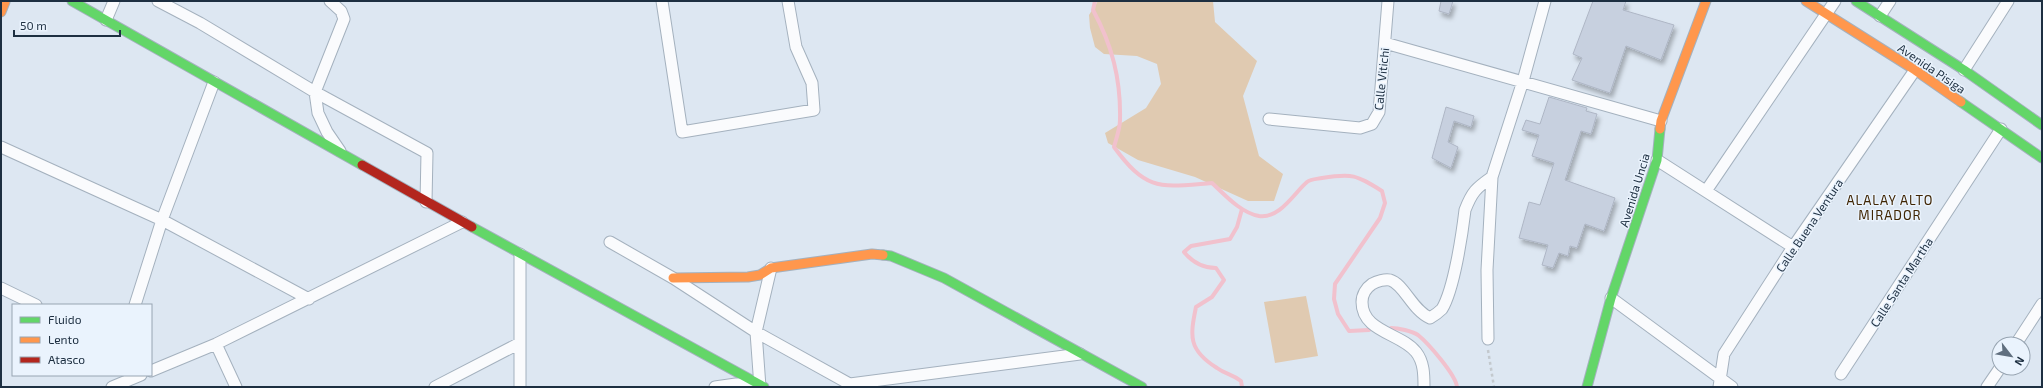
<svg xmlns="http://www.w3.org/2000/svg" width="2043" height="388" font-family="'Exo 2',sans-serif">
<defs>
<filter id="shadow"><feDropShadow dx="2.5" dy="4.5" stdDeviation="2" flood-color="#0004"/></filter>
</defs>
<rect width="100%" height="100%" fill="#dde7f2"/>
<path fill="#e0cab1" d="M1098,1H1213L1215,22L1257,61L1243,96L1259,156L1283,174L1274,201H1248L1195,177L1138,160L1108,143L1105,133L1146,108L1161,84L1157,64L1137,56L1104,54L1095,47L1090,28L1089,15Z
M1306,296L1318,356L1275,363L1264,302Z"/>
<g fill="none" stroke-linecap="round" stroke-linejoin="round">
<path stroke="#f1c1cd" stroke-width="4" d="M1095,1L1093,10C1112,45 1121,79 1120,120C1120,129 1116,139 1114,147C1147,192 1160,187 1212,183C1225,195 1241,213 1259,216C1280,219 1294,193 1307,182C1311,179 1317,179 1322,178C1353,173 1356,175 1382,191L1385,203L1380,218L1335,284L1334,299L1338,314L1349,331L1369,330
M1242,209L1237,227L1230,239L1191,246L1184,252C1193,263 1203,268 1216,268L1224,280L1212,297L1196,307C1190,336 1188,350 1217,368C1225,374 1232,374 1241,381L1242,387
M1391,328C1398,328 1412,331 1418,335C1428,343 1456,375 1457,387"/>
</g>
<path fill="#c7d0df" stroke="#aeb6c5" filter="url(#shadow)" d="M1441,1H1453L1449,14L1439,11Z
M1593,1H1626L1623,10L1674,25L1661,60L1626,46L1610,93L1572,80L1582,58L1573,54Z
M1549,97L1587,108L1586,111L1597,114L1591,134L1581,131L1565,180L1615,198L1604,231L1585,224L1577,248L1570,246L1568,256L1559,253L1553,268L1542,265L1548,245L1519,238L1529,202L1540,205L1554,163L1532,156L1539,135L1522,130L1526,120L1540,124Z
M1446,107L1474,116L1471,127L1454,121L1448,142L1458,147L1451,168L1432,158Z"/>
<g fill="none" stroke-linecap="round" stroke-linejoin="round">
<defs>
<path id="street" d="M158,1L200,23L315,92L427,153L426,202
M330,1L341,11L344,19L315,92L318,113L327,132L340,151
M662,1L682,132L814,110L812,83L796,47L788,1
M1880,16L1890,1
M106,20L114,1
M1385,43L1661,121
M1964,70L2008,1
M1269,119L1360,128L1372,124L1379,112L1388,1
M1,147L162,220L309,299
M1657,160L1793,247
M1706,191L1835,1
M610,242L673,278L756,332L855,387
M520,254V387
M1,288L36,305
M1611,298L1732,387
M135,305L162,220L214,82
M1488,339L1487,270L1492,177L1523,81L1545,1
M216,344L236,387
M2016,344L2042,304
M151,371L216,344L462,222
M1841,374L2001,129
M850,384L1080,354
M112,387L141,375
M435,387L520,343
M715,387L736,384H756
M760,387L756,332L771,268
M1424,387C1424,375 1424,362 1416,352C1401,333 1362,332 1362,302C1362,295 1366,288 1372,284C1377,281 1385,279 1390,280C1404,284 1412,310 1430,318C1435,315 1438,313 1442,309C1454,289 1462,235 1465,210C1472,192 1476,188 1492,177
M1719,387L1724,354L1793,247L1915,70
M1987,387L2000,368"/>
<path id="fast" d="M72,1L362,165
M1856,1L1964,70L2042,125
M1961,102L2042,158
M472,227L764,387
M883,255L891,256L944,278L1142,387
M1587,387L1611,298L1657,160L1660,129"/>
<path id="slow" d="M1806,1L1915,70L1961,102
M1,12L5,2
M1660,129L1661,121L1706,1
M673,278L748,277L760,275L771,268L872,254L883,255"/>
<path id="jam" d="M362,165L472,227"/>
</defs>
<use href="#street" stroke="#a4b1be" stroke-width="13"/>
<use href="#fast" stroke="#a4b1be" stroke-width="11"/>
<use href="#slow" stroke="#a4b1be" stroke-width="11"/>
<use href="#jam" stroke="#a4b1be" stroke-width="11"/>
<path stroke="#c3c9ce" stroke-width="2.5" stroke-dasharray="3 3" stroke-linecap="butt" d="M1488,350L1494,387"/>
<use href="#street" stroke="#fafbfd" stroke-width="11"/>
<use href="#fast" stroke="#63d668" stroke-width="9"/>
<use href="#slow" stroke="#ff974d" stroke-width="9"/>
<use href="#jam" stroke="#b3261e" stroke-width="9"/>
</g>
<g text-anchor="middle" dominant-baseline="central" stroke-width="3" stroke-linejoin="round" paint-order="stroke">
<g font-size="12" fill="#1d2f41" stroke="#eaf3fd">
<text transform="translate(1932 68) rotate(34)">Avenida Pisiga</text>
<text transform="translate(1381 79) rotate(-84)">Calle Vitichi</text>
<text transform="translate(1634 190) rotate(-73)">Avenida Uncia</text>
<text transform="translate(1809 225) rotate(-56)">Calle Buena Ventura</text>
<text transform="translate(1901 282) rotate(-57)">Calle Santa Martha</text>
</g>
<g font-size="13" letter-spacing="1" fill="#402604" stroke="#eaf3fd">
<text x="1890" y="200">ALALAY ALTO<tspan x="1890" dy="15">MIRADOR</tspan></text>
</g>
</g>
<rect width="2043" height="388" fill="none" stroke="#1d2f41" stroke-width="4"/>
<rect x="12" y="304" width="140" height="72" fill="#eaf3fd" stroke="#98a5b2"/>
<rect x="20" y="317" width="20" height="6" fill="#63d668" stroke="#98a5b2"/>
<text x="48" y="324" font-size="12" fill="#1d2f41">Fluido</text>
<rect x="20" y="337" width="20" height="6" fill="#ff974d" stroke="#98a5b2"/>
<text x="48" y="344" font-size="12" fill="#1d2f41">Lento</text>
<rect x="20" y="357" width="20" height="6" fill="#b3261e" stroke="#98a5b2"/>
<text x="48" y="364" font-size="12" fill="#1d2f41">Atasco</text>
<g transform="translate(2011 356) rotate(121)"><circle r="19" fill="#eaf3fd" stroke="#98a5b2"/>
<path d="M0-3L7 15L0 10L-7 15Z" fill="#606f7f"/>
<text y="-6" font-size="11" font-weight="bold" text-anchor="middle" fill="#1d2f41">N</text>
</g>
<path d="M14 30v6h106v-6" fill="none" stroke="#1d2f41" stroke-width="2"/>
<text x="20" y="30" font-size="12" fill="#1d2f41" stroke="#eaf3fd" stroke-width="3" paint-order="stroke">50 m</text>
</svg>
